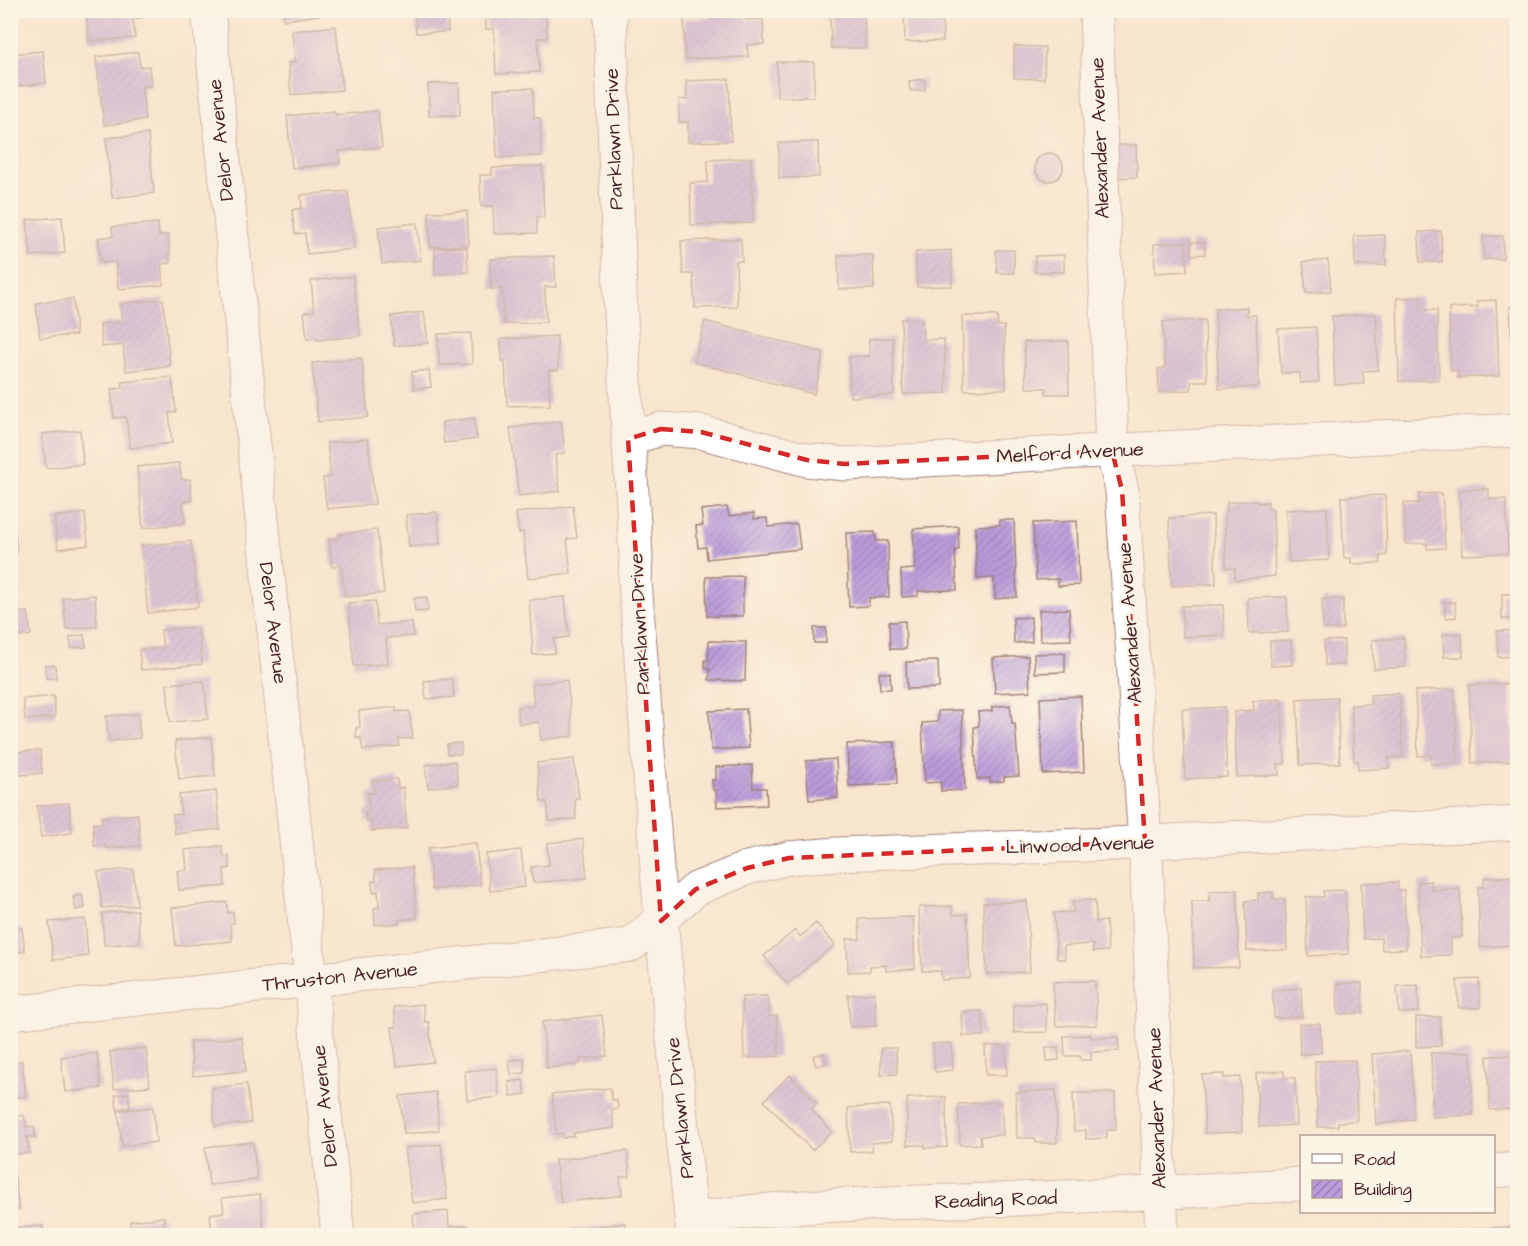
<svg xmlns="http://www.w3.org/2000/svg" width="1528" height="1246" font-family="'Architects Daughter',sans-serif">
<defs>
<pattern id="building-hatch" width="6" height="6" patternUnits="userSpaceOnUse" patternTransform="scale(1.5)"><rect width="6" height="6" fill="#ba9bdb"/><path d="M-1 1l2-2M0 6l6-6M5 7l2-2" fill="none" stroke="#997eb2"/></pattern>
</defs>
<rect width="100%" height="100%" fill="#fcf5e5"/>
<filter id="ink" filterUnits="userSpaceOnUse"><feTurbulence type="fractalNoise" baseFrequency=".0167" numOctaves="2"/><feDisplacementMap in="SourceGraphic" scale="12" xChannelSelector="R" yChannelSelector="G"/><feConvolveMatrix kernelMatrix="1 2 1 2 8 2 1 2 1" color-interpolation-filters="sRGB"/></filter>
<filter id="wash" filterUnits="userSpaceOnUse"><feTurbulence type="fractalNoise" baseFrequency=".008" numOctaves="4" result="noise"/><feDisplacementMap in="SourceGraphic" scale="24" xChannelSelector="R" yChannelSelector="G"/><feGaussianBlur stdDeviation="1.35" result="paint"/><feColorMatrix in="noise" values="0 0 0 0 0 0 0 0 0 0 0 0 0 0 0 0 0 1.4 0 .05"/><feComposite in="paint" operator="in"/></filter>
<g filter="url(#wash)">
<rect width="100%" height="100%" fill="#f8e5cd"/>
<g id="blocks">
<path fill="url(#building-hatch)" d="M86,10H143L144,17L133,19L135,38L89,41Z
M283,10H326V14L284,20Z
M415,10H447L448,32L416,33Z
M485,10H546L547,38H538L539,72L496,74L494,29H486Z
M710,10H746V20L763,19L764,44L747,45L748,57L685,59L684,19L711,18Z
M830,10H864L865,48H831Z
M904,10H942L943,41L905,42Z
M336,26L342,90L291,95L288,63L295,62L292,31Z
M1014,46L1045,47L1044,79L1014,78Z
M43,51L46,83L12,87L10,54Z
M138,52L140,67L149,66L151,86H142L145,120L104,125L96,57Z
M777,62H814V97H777Z
M729,79L731,141L688,142V122H679V99L687,100L686,81Z
M924,79L925,90L910,91L909,81Z
M459,83L460,115L429,116L428,84Z
M533,88L534,118H540L541,156L497,158L494,89Z
M335,111V115L378,111L382,147L339,151L340,163L292,168L287,116Z
M148,134L154,193L112,198L106,138Z
M818,142L819,177L779,178V143Z
M1113,145H1136L1137,177L1114,178Z
M1035 167a14 14 0 1 1 28 0a14 14 0 1 1-28 0Z
M751,158L753,223L691,225L690,183L708,182V160Z
M542,166L544,217H537V233L494,234L493,206H481L480,175H492V168Z
M348,191L354,249L307,254L305,233L295,234L292,210L302,208L301,195Z
M467,211L469,245L430,247L429,212Z
M62,217L65,253L31,256L27,220Z
M158,223L159,236L168,235L170,263L161,264L163,285L118,289L116,262L101,263L98,238L113,236L112,227Z
M417,223L421,260L382,264L378,227Z
M1441,231L1442,262H1420L1419,232Z
M1385,235L1386,265L1355,266L1354,236Z
M1483,236H1503V259H1484Z
M741,239L742,261H736L737,307L695,308L693,274H683L681,241Z
M1186,242L1187,271L1155,273L1154,244Z
M1191,242H1204L1205,254L1191,255Z
M467,247L468,272L435,274V248Z
M951,250L952,286L917,287L916,252Z
M996,250H1014V273H997Z
M838,255H873L874,289H839Z
M1064,255V272H1035V256Z
M554,256L556,287H545L546,322L504,324L502,289H491L490,259Z
M1328,260L1331,291L1306,293L1303,262Z
M353,276L360,336L317,340V338L307,339L304,312L314,311L311,281Z
M1421,297V310H1437L1439,380L1399,381L1397,298Z
M73,299L76,335L40,338L36,303Z
M163,299L170,366L126,371L123,345L102,347L100,324L122,322L120,304Z
M1496,300L1499,376L1458,378V370L1451,371L1449,308L1478,307L1477,301Z
M1247,307V316L1256,315L1259,387L1219,389L1215,309Z
M1510,307H1518V374H1513Z
M424,312L428,343L394,346L391,316Z
M1376,314L1378,370L1363,371L1364,384L1335,385L1332,316Z
M962,316H997L998,326H1004L1006,389L964,390Z
M901,319H922L923,340L944,339L946,393L903,394Z
M1205,320L1207,381H1191V390L1159,392L1158,369L1165,368L1163,322Z
M705,321L824,353L814,394L694,362Z
M1316,327L1319,382L1300,383V373H1281L1278,329Z
M471,333L472,364L439,365L438,334Z
M557,336L558,370H549L550,405L507,406L505,361H502L501,339Z
M893,338L894,395L850,397L849,357L869,356V339Z
M1068,341L1069,394H1046V388H1026L1024,342Z
M362,358L368,417L318,422L312,363Z
M429,370L431,387L414,389L412,372Z
M172,377L176,412L169,413L172,443L130,448L126,417L114,418L111,389L123,388L122,382Z
M474,418L477,439L444,443L442,422Z
M561,421L565,453L555,455L560,491L519,496L510,428Z
M80,430L83,464L46,468L42,434Z
M368,439L375,504L327,509L323,478L331,477L327,443Z
M179,463L182,480L190,479L192,501L183,502L185,523L143,528L137,467Z
M1489,489V499H1506L1508,553L1462,555L1459,490Z
M1442,493L1445,548L1427,549V543L1406,544L1404,503H1420L1419,494Z
M1385,495L1387,555L1380,556L1381,563L1351,564V558H1344L1341,497Z
M1257,501V503L1268,502V509H1273L1275,576L1235,580V568H1226L1225,512H1227V502Z
M573,506L577,538L567,539L571,573L528,578L523,532L519,533L516,513Z
M727,507L729,516L754,513V519L767,518L768,527L797,524L800,549L707,559L706,547L698,548L696,526L703,525L701,510Z
M1327,508L1329,560L1289,562L1286,510Z
M437,512L440,544L409,547L406,515Z
M85,513L88,545L58,549L54,517Z
M1213,515L1216,584L1172,586L1169,518Z
M1000,520H1014L1017,597L995,599L994,578L977,579L975,526L1000,525Z
M1077,521L1079,585L1058,586V579L1036,580L1033,523Z
M958,526L959,550H955L957,590L918,591V596L902,597L901,570L915,569L913,529Z
M15,529L17,553H10V530Z
M377,530L384,593L345,597L341,566L332,567L329,539L339,538V534Z
M875,532L876,541H888L889,597L869,598V606L849,607L846,533Z
M191,541L198,607L148,613L141,546Z
M743,576V616H707L706,577Z
M1502,594H1518V619H1502Z
M95,595L97,626L66,629L63,598Z
M427,597L428,611L415,612L414,598Z
M565,597L569,637L554,639L555,653L533,655L529,600Z
M1287,597L1288,632L1249,633L1248,598Z
M1322,599H1343V629H1323Z
M375,601L377,625L412,622L414,636L386,638L388,664L354,666L348,603Z
M1445,602H1455L1456,617L1445,618Z
M1223,605L1224,635L1183,637L1182,606Z
M1069,609L1071,640L1040,641L1039,610Z
M28,612L31,635L10,637V613Z
M1031,617L1032,642L1014,643L1013,618Z
M905,621L906,649H890L889,622Z
M198,627L202,664L141,670L139,650L163,648L161,630Z
M814,628H826V643H814Z
M1518,630V656L1498,657L1497,631Z
M1443,634H1462L1463,657H1444Z
M84,635L86,647L71,648L70,637Z
M1404,638L1405,667L1374,669L1372,640Z
M1291,640L1292,665L1271,666L1270,641Z
M1344,640V665H1325L1324,641Z
M709,641L746,642L745,681L709,680L710,669L705,668V660H708Z
M1065,653V672L1035,673L1034,654Z
M1028,656L1030,691L995,693L993,658Z
M938,661L939,688L907,689L906,662Z
M45,665H55L56,678H46Z
M879,673H890L891,689H880Z
M452,679L454,697L426,699L424,681Z
M567,680L573,736L541,740L539,722L519,724L517,707L534,706L532,684Z
M204,681L208,719L170,722L167,684Z
M1510,684L1514,761L1472,763L1469,685Z
M1454,689L1458,763L1431,764V755L1418,756L1415,691Z
M1399,693L1403,757L1388,758L1389,768L1358,770V761H1354L1351,705L1371,704L1370,695Z
M54,696L55,717L25,720L23,699Z
M1081,696L1084,772L1043,774L1040,698Z
M1337,697L1340,763L1300,765L1297,699Z
M1281,699L1285,764H1278L1279,775L1237,777L1234,712L1254,710L1253,701Z
M1010,705L1012,724H1015L1019,776L1004,777V781L990,782V778L977,779L974,727L979,726L978,712L992,711V707Z
M396,707V712L409,711L413,738L399,739V746L363,750L361,738H356V728L360,727L359,711Z
M1224,707L1227,777L1185,779L1182,709Z
M746,709L749,748L711,750L709,711Z
M962,710L965,790L941,791V782L925,783L922,723L938,722V711Z
M138,714L140,738L109,741L106,716Z
M211,737L215,776L179,779L175,741Z
M895,742L897,784L849,786L847,744Z
M461,743V754H447V744Z
M40,750L42,773L10,776V753Z
M574,759L579,798H575L576,819L549,821L547,802H541L537,763Z
M836,759L838,798L809,800L806,761Z
M455,761L458,784L428,788L425,765Z
M752,765L753,788H766L767,805L717,807L716,790H713L712,780H716V767Z
M397,779L398,788L403,787L407,828L372,831L371,820L366,821L365,811H369L368,793H374L373,781Z
M216,791L220,829L175,834L173,815L181,814L179,795Z
M69,803L72,833L41,837L37,806Z
M138,814L140,846L106,848V845L94,846L93,824L102,823L101,817Z
M583,839L587,878L533,883L531,867L549,865L547,843Z
M476,843L480,885L432,890L428,848Z
M222,846L223,856L229,855L230,868L224,869L225,886L179,890L177,871L187,870L185,850Z
M521,850L525,887L490,891L486,854Z
M412,867L417,918L399,920V923L375,925L374,908L379,907L378,891L373,892L372,881H376L375,870Z
M133,869L137,905L102,908L98,872Z
M1518,876V937H1513L1514,945L1480,947L1478,887H1484V878Z
M1431,881V890L1460,889L1462,937L1451,938V955L1421,956L1418,882Z
M1398,882V890H1404L1406,949L1382,950L1381,938L1363,939L1361,883Z
M1237,890L1239,967L1194,968L1192,901H1209V891Z
M1345,890L1348,954L1308,956L1306,897H1324L1323,891Z
M1273,892V899H1285L1287,950L1247,951L1245,901L1258,900V893Z
M82,895L85,908L76,910L73,897Z
M1095,900L1096,922L1106,921L1108,951L1093,952V944L1064,946L1065,959H1057L1054,913L1074,912L1073,901Z
M1027,901L1030,972L987,974L983,903Z
M227,902L228,913L233,912L234,923L230,924L232,941L176,946L172,908Z
M952,906L953,915L967,914L970,978L942,980L941,971H922L919,907Z
M137,910L140,943L104,945L102,913Z
M913,917L915,969L886,971V965L870,966V971L848,972L847,939H860L859,919Z
M85,919L88,956L53,960L49,922Z
M816,923L835,945L787,984L764,956L795,930L800,937Z
M22,928L25,951L10,953V929Z
M1479,979L1480,1008H1459L1457,980Z
M1095,981L1097,1025L1056,1026L1053,982Z
M1515,981H1518V1004H1515Z
M1362,983L1363,1013L1338,1014L1337,984Z
M1418,985L1419,1012L1399,1013L1397,986Z
M1301,988L1302,1017L1274,1018L1273,990Z
M875,993L876,1026L850,1027L848,995Z
M768,996L769,1016H777L779,1056L744,1058L742,997Z
M1046,1003L1047,1032L1014,1033L1013,1005Z
M423,1004L425,1022H429L433,1062L397,1066L392,1027H396L394,1007Z
M982,1011L984,1036H963L962,1012Z
M1515,1013H1518V1041H1515Z
M602,1015L607,1056L580,1059V1064L547,1068L542,1022Z
M1416,1017H1440L1441,1046L1416,1047Z
M1299,1024H1320L1321,1053L1300,1054Z
M1091,1035V1038L1118,1037L1119,1051L1091,1052V1060H1081L1080,1056H1065L1064,1036Z
M242,1037L246,1071L193,1076L190,1042Z
M951,1043L953,1070L935,1072L933,1044Z
M985,1046H1006L1007,1075H986Z
M1046,1047H1058L1059,1060L1047,1061Z
M146,1048L150,1086L114,1089L110,1052Z
M881,1048H896L897,1074L881,1075Z
M1410,1051L1414,1119L1376,1125L1372,1054Z
M1471,1052L1473,1115L1433,1117L1431,1053Z
M97,1053L101,1088L65,1092L61,1057Z
M824,1053L826,1064L816,1066L813,1056Z
M1518,1055V1109L1490,1110L1487,1056Z
M524,1059L525,1073L511,1074L509,1060Z
M1355,1060L1357,1121L1338,1122V1126L1318,1127L1315,1061Z
M22,1061L26,1096L10,1098V1063Z
M496,1068L499,1097L467,1100L465,1071Z
M1284,1071V1078H1295L1297,1125L1259,1127L1256,1073Z
M1224,1074V1078L1240,1077L1242,1132L1205,1133L1202,1075Z
M790,1075L817,1104L811,1109L832,1132L812,1150L764,1101Z
M523,1080L526,1094L511,1096L509,1082Z
M247,1084L251,1123L215,1126L211,1088Z
M610,1088L612,1100H617L618,1109L612,1110L614,1128L573,1133L574,1136L563,1138V1134H556L552,1094Z
M1056,1090L1057,1143H1036L1035,1138H1017L1016,1092Z
M436,1092L439,1130L404,1134L400,1096Z
M128,1093L130,1108L117,1109L115,1095Z
M1073,1093H1115L1116,1130H1107V1138L1086,1139V1130L1074,1131Z
M946,1097L947,1147L925,1148V1145H907V1098Z
M1001,1102L1003,1135L980,1136L981,1144L960,1145L958,1104Z
M890,1105L892,1141L872,1143V1151L850,1152L848,1108Z
M153,1107L156,1142L122,1146L118,1111Z
M24,1115L26,1127L34,1126L35,1137H27L29,1153L10,1155V1117Z
M253,1142L257,1180L209,1185L205,1147Z
M441,1144L447,1199L412,1203L405,1148Z
M627,1151L630,1176L620,1177L622,1195L561,1203L555,1160Z
M10,1172H14L19,1210L10,1211Z
M260,1194L264,1233L212,1236L210,1214L224,1212L222,1198Z
M448,1211L449,1227L468,1225L469,1236H415L413,1214Z
M164,1217L165,1236H131L130,1221Z
M625,1223L626,1236H571L570,1229Z
M43,1226L44,1236H10V1228Z
M1513,1227L1514,1236H1476V1228Z
M517,1230L518,1236H505V1231Z
M1463,1230V1236H1423V1231Z
M1409,1231V1236H1371V1232Z"/>
</g>
</g>
<g filter="url(#ink)">
<use href="#blocks" fill-opacity="0" stroke="#a1827c" stroke-width="1.5"/>
<g fill="none" stroke-linecap="round" stroke-linejoin="round">
<defs>
<path id="minor" d="M208,10L338,1236
M610,10L621,317L636,556L635,581L661,921L693,1236
M1096,10L1112,451L1122,490L1147,875L1162,1236
M628,439L661,429L701,432L807,460L845,464L1518,430
M10,1013L631,945L696,889L747,868L789,858L837,854L1113,844L1518,823
M1494,1171L1518,1169
M692,1219C791,1204 892,1203 992,1200C1095,1196 1198,1191 1302,1184"/>
</defs>
<use href="#minor" stroke="#a1827c" stroke-width="35"/>
<use href="#minor" stroke="#fff" stroke-width="33"/>
</g>
</g>
<path d="M0 0H1528V1246H0ZM661,429L701,432L807,460L845,464L1112,451L1122,490L1145,842L789,858L747,868L696,889L661,921L628,439Z" fill="#f8e5cd" fill-opacity=".55" fill-rule="evenodd"/>
<path fill="none" stroke="#d62828" stroke-width="4.5" stroke-dasharray="12 8" stroke-linejoin="round" d="M661,429L701,432L807,460L845,464L1112,451L1122,490L1145,842L789,858L747,868L696,889L661,921L628,439Z"/>
<g text-anchor="middle" dominant-baseline="central" stroke-width="5" stroke-linejoin="round" paint-order="stroke">
<g font-size="20" fill="#4a1f2b" stroke="#fcf5e5">
<text transform="translate(1100 138) rotate(-92)">Alexander Avenue</text>
<text transform="translate(614 139) rotate(-92)">Parklawn Drive</text>
<text transform="translate(221 140) rotate(-96)">Delor Avenue</text>
<text transform="translate(1070 453) rotate(-3)">Melford Avenue</text>
<text transform="translate(273 623) rotate(83)">Delor Avenue</text>
<text transform="translate(1130 623) rotate(-94)">Alexander Avenue</text>
<text transform="translate(640 624) rotate(-93)">Parklawn Drive</text>
<text transform="translate(1080 845) rotate(-2)">Linwood Avenue</text>
<text transform="translate(340 977) rotate(-6)">Thruston Avenue</text>
<text transform="translate(325 1106) rotate(-96)">Delor Avenue</text>
<text transform="translate(680 1108) rotate(-96)">Parklawn Drive</text>
<text transform="translate(1157 1108) rotate(-92)">Alexander Avenue</text>
<text transform="translate(996 1200) rotate(-2)">Reading Road</text>
</g>
</g>
<rect width="1528" height="1246" fill="none" stroke="#fcf5e5" stroke-width="36"/>
<rect x="1300" y="1135" width="195" height="78" fill="#fcf5e5" stroke="#b59f9b" stroke-width="1.5"/>
<rect x="1312" y="1154" width="30" height="9" fill="#ffffff" stroke="#b59f9b" stroke-width="1.5"/>
<text x="1354" y="1165" font-size="18" fill="#4a1f2b">Road</text>
<rect x="1312" y="1180" width="30" height="18" fill="url(#building-hatch)" stroke="#b59f9b" stroke-width="1.5"/>
<text x="1354" y="1195" font-size="18" fill="#4a1f2b">Building</text>
</svg>
